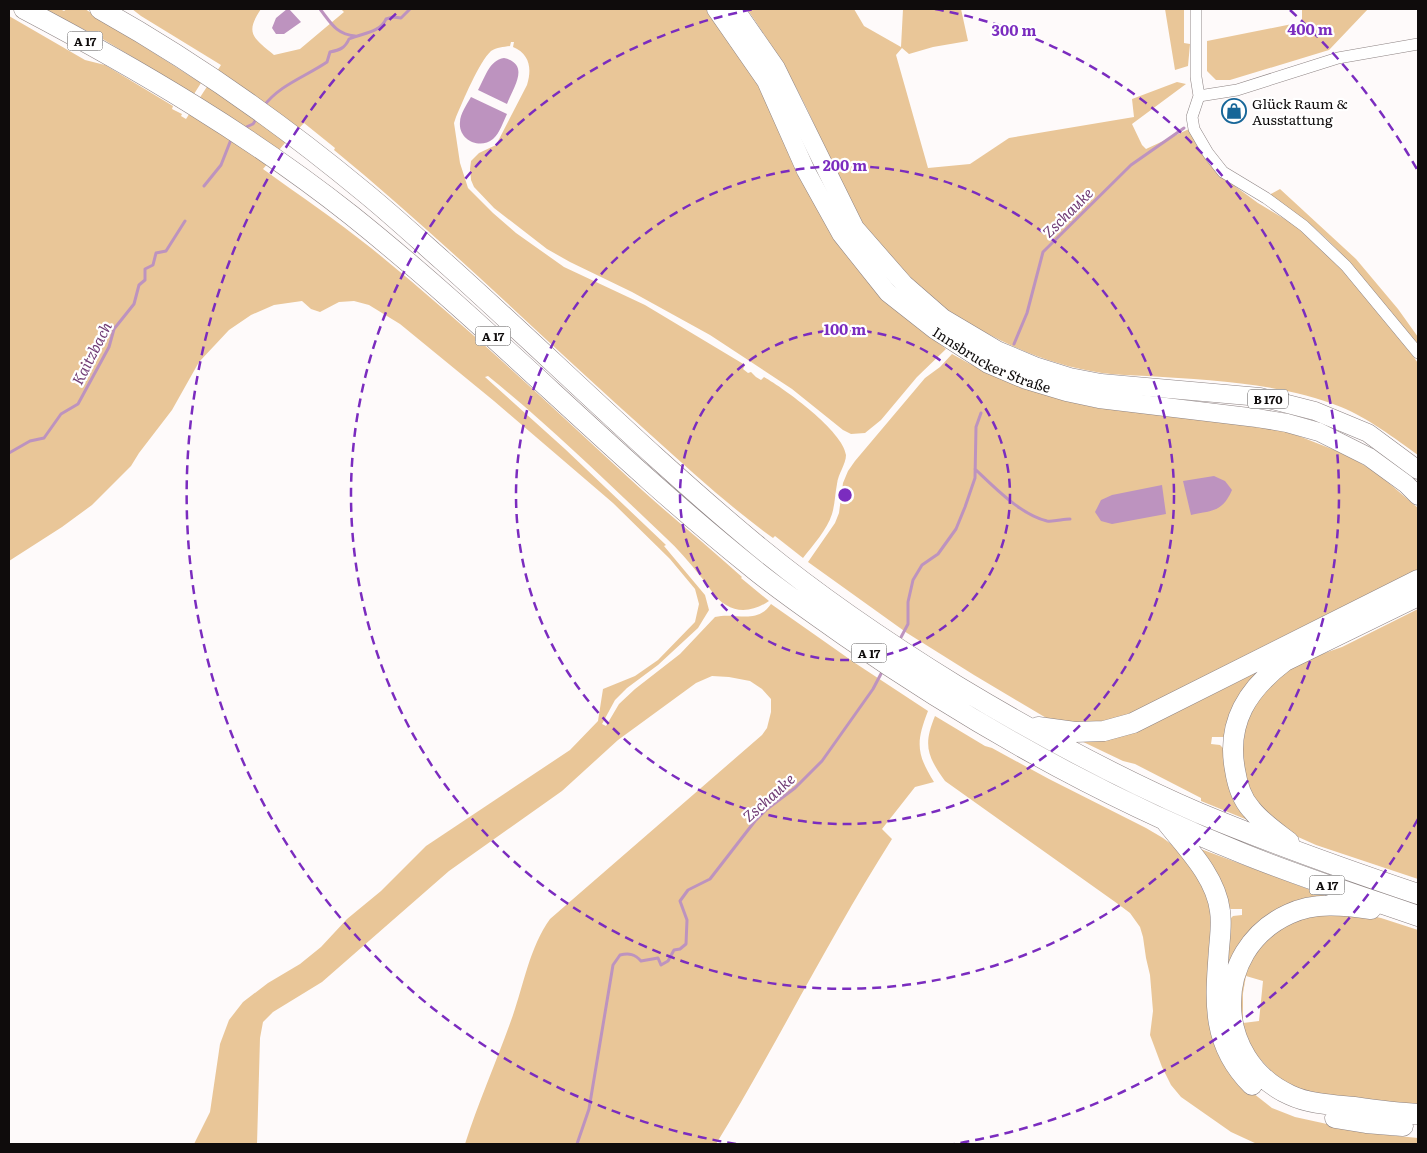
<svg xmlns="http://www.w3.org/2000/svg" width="1427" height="1153" font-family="Literata,serif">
<rect width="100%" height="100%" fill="#fefafa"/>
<path fill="#e9c698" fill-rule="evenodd" d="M43,9H60L64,11L67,9H85L201,83L194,94L101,38Z
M132,9H261C244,34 254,38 274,55L300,49L344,12L341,9H708L745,60L893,307L946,349L917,377L881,420L865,433L851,434L843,430L792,389L710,335L632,292L570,262L547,249L494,208L474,187L471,180L470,169L471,161L479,153L496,145L527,85C532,69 530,54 513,47L514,42H511L510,46C503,47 497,47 491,51C479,62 463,101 456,117L454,123L460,163L468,188L493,213L516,233L564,267L645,305L745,365L743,369L748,373L751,372L756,377L761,380L764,377C785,389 843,431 846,455C846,464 838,474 837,484C835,494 835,504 832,514C827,530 813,545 803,558L775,536L773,538C730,507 691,471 652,436C545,341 444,240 334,150L335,148L304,123L285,143L263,169C299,195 336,220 371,248C465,324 553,408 642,490C674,519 709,547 742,577L741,578L769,601C756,610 740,614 726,605C715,599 709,586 701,577C690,563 678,549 665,537C607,482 550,426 488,376L485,377L565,449L666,545L664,546L705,595L709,610L698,628L658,665L627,688L615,700L602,724L606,726L619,704L635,689L680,654L715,617C736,612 757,625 771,604L855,663L928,711C916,742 916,753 934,782L915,787L882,829L892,839C829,938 777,1044 716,1144H465C479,1100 498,1058 513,1015C524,983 530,947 550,919L762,735L767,728L771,712V699L762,689L750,681L729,677L712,676L696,683L618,740L562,791L449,871L322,982L273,1012L263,1022L260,1038L257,1144H194L210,1112L220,1044L229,1020L243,1002L268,983L300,964L321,947L347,919L381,891L426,846L570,750L598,721L603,689L635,676L658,660L695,622L699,604L695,589L670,559L613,503L494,401L400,324L369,305L354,301L339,302L320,312L311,309L302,301L274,305L251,315L229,330L199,362L172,410L139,453L131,466L92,505L62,527L9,561V16L85,60L105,65L173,106L172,109L182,114L181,116L186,119L221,65L141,16Z
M747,9H854L864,26L901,47L903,9H961L968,41L933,47L909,54L902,48L896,55L928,168L970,164L1009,138L1134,117L1132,99L1177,82L1186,84L1132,124L1142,145L1146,149L1189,129L1199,150L1221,176L1258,203L1293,224L1310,237L1333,259L1393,329L1418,363V455C1396,439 1366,417 1341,407C1280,383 1212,380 1147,376C1132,375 1117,375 1102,373C1046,365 996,341 949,311L947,312C911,283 876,249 853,209C834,178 823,142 807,109C790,74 769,41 747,9Z
M1165,9H1184V43L1190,44L1188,66L1175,70Z
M1302,9H1368L1329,50L1230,80H1216L1207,71V41L1302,22Z
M1280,189L1356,259L1398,309L1418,337V348C1383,304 1350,256 1306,221C1294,212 1280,204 1267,196Z
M952,354C998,381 1046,397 1098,408V405L1181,412L1286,431L1347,455L1377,473L1418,508V573L1137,716L1094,727L1048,719L974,675L907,633L808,562L835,523L839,513L843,483L848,471L855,461L925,378L940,367Z
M1418,609V879L1316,845L1287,832L1257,807L1242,775L1244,720L1278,675L1302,661L1342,647Z
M1257,671L1259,675L1224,737H1212L1211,744L1220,745L1226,751L1250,821L1201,801V798L1135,764L1123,761L1077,739Z
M935,716L985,746L992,748L1049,779L1146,828L1163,838L1179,850L1208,893L1244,1086L1272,1108L1295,1117L1368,1133L1418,1138V1144H1257L1231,1132L1181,1097L1171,1085L1162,1067L1150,1035L1153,1011L1150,975L1146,958L1143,937L1140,927L1130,913L1118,904L945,781C927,756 923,745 935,716Z
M1198,848L1332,898L1260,926L1228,1025L1305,1107L1226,1028L1227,922L1233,916L1242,915V909H1231L1227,907Z
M1350,912L1381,918L1418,930V1107L1312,1098L1265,1074L1236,1019L1248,956L1290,918ZM1246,976L1263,981L1259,1021L1243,1023V993Z"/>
<path fill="#bd93bf" d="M287,9H289L301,22L284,34H276L272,28L276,18Z
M504,58C531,64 513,88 507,104L478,90C485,78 489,60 504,58Z
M471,97L507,114C503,122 500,133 493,139C480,150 458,140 460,122C460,114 467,104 471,97Z
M1214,476L1225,481L1232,490C1222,513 1212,510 1191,515L1183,481Z
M1162,485L1166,514L1112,524L1101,521L1095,512L1101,500L1112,495Z"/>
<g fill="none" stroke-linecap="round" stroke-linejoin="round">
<path stroke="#bd93bf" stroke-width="3" d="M320,9C331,23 336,34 355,36
M263,107C279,85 305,77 327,62L330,52C340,50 345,48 349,39C362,33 380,33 386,19L393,17L401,18L410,9
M244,128L253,124L257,118
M204,186L221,165L232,137
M1014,344L1027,313L1043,252L1131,165L1184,128
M9,453L30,441L44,438L61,414L78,404L109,347L114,329L134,304L139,285L145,280V269L153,265L156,253L166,251L185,221
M975,469C994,487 1021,515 1047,521C1054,522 1063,519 1070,519
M899,641L908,624V602L913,580L922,565L938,554L956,529L965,507L975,478L976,427L981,413
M577,1144L589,1109L613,965L620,955C629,953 635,954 641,961L658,958L661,965L668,961L674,950L680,949L686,944L687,920L680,901L688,890L710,879L755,821L767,809L795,788L822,761L873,689L883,670"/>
<defs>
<path id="street" d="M1196,9V77L1199,96L1192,117L1194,129L1208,153L1223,172L1266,198L1304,226L1346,266L1418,353
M1199,96L1237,90L1338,58L1418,44"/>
<g id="primary">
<path id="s1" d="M716,9L766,81L806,171L841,234L888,293L935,330L988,364L1026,380L1066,392L1099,399L1257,418L1287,423L1319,432L1369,457L1406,484L1418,496"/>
<path d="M735,9L776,68L855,228L904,284L943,318L997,350L1035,366L1070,377L1101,383L1260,397L1315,411L1368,433L1418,470"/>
</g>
<path id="highway" d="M24,9C138,69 250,135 351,215C490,326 612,455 750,566C780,591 813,613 845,636C970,723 1102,797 1244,854C1301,877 1360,896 1418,916
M100,9C193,61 282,124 364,192C391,214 417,238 443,261C549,356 650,457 759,547C821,598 889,644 957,686C1035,733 1116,777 1199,813C1271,843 1344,869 1418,894
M1038,727L1075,732L1104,731L1133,723L1418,580
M1167,823C1187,848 1216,877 1220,911C1222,923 1220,937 1219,949C1215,1002 1211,1044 1252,1085
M1289,842C1276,832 1261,822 1251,809C1242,799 1237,783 1235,770C1226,722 1248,689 1285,661L1418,596
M1371,909C1344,905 1314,902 1289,914C1210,950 1213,1060 1290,1095C1309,1104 1333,1105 1354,1107C1375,1110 1397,1113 1418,1114
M1335,1118L1366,1123L1403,1126"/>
</defs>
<use href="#street" stroke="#8d8383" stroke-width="12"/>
<use href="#primary" stroke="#8d8383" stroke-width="19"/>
<use href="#highway" stroke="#8d8383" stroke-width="21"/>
<use href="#street" stroke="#fff" stroke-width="11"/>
<use href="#primary" stroke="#fff" stroke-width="18"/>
<use href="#highway" stroke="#fff" stroke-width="20"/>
</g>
<g fill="none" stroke="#7b2cbf" stroke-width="2.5" stroke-dasharray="9 6">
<circle cx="845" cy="495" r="165"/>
<circle cx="845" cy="495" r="329"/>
<path d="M935 9A494 494 0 1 1 755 9"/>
<path d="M1418 819A658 658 0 0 1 954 1144M736 1144A658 658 0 0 1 400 10M1290 10A658 658 0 0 1 1418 171"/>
</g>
<defs>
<symbol id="shop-ring" viewBox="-11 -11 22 22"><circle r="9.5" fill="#fff" stroke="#176698" stroke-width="1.5"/><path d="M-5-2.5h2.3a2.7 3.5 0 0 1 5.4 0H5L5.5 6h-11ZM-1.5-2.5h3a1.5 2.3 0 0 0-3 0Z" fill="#176698"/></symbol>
</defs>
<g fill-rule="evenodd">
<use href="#shop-ring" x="1220" y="97" width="28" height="28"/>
</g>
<g text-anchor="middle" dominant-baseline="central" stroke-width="4.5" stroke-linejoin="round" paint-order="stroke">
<g fill="#fff" stroke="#575555" stroke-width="1">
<rect x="67.5" y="31.5" width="35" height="19" rx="4"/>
<rect x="475.5" y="326.5" width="35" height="19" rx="4"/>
<rect x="1248" y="389.5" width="40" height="19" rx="4"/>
<rect x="851.5" y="643.5" width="35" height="19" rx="4"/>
<rect x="1309.5" y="875.5" width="35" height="19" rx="4"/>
</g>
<g font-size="12" font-weight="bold" fill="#0f0c0c">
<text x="85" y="41">A 17</text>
<text x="493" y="336">A 17</text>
<text x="1268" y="399">B 170</text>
<text x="869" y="653">A 17</text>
<text x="1327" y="885">A 17</text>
</g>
<g font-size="14" fill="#0f0c0c" stroke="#fff" text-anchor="start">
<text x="1252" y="103">Glück Raum &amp;<tspan x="1252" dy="16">Ausstattung</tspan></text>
</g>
<g font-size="14" fill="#0f0c0c" stroke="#fff">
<text stroke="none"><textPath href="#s1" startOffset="458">Innsbrucker Straße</textPath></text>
</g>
<g font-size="15" font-style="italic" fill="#703b74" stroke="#fff">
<text transform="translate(1067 212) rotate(-45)">Zschauke</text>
<text transform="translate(91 353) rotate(-63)">Kaitzbach</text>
<text transform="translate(768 797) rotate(-42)">Zschauke</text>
</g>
</g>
<circle cx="845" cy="495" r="8" fill="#7b2cbf" stroke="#fff" stroke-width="2.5"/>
<g font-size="15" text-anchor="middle" font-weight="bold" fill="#7b2cbf" stroke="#fff" stroke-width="4.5" stroke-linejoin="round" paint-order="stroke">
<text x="1310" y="35">400 m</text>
<text x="1014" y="36">300 m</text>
<text x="845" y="171">200 m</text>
<text x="845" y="335">100 m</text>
</g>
<rect width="1427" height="1153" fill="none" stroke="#0f0c0c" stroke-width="20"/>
</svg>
